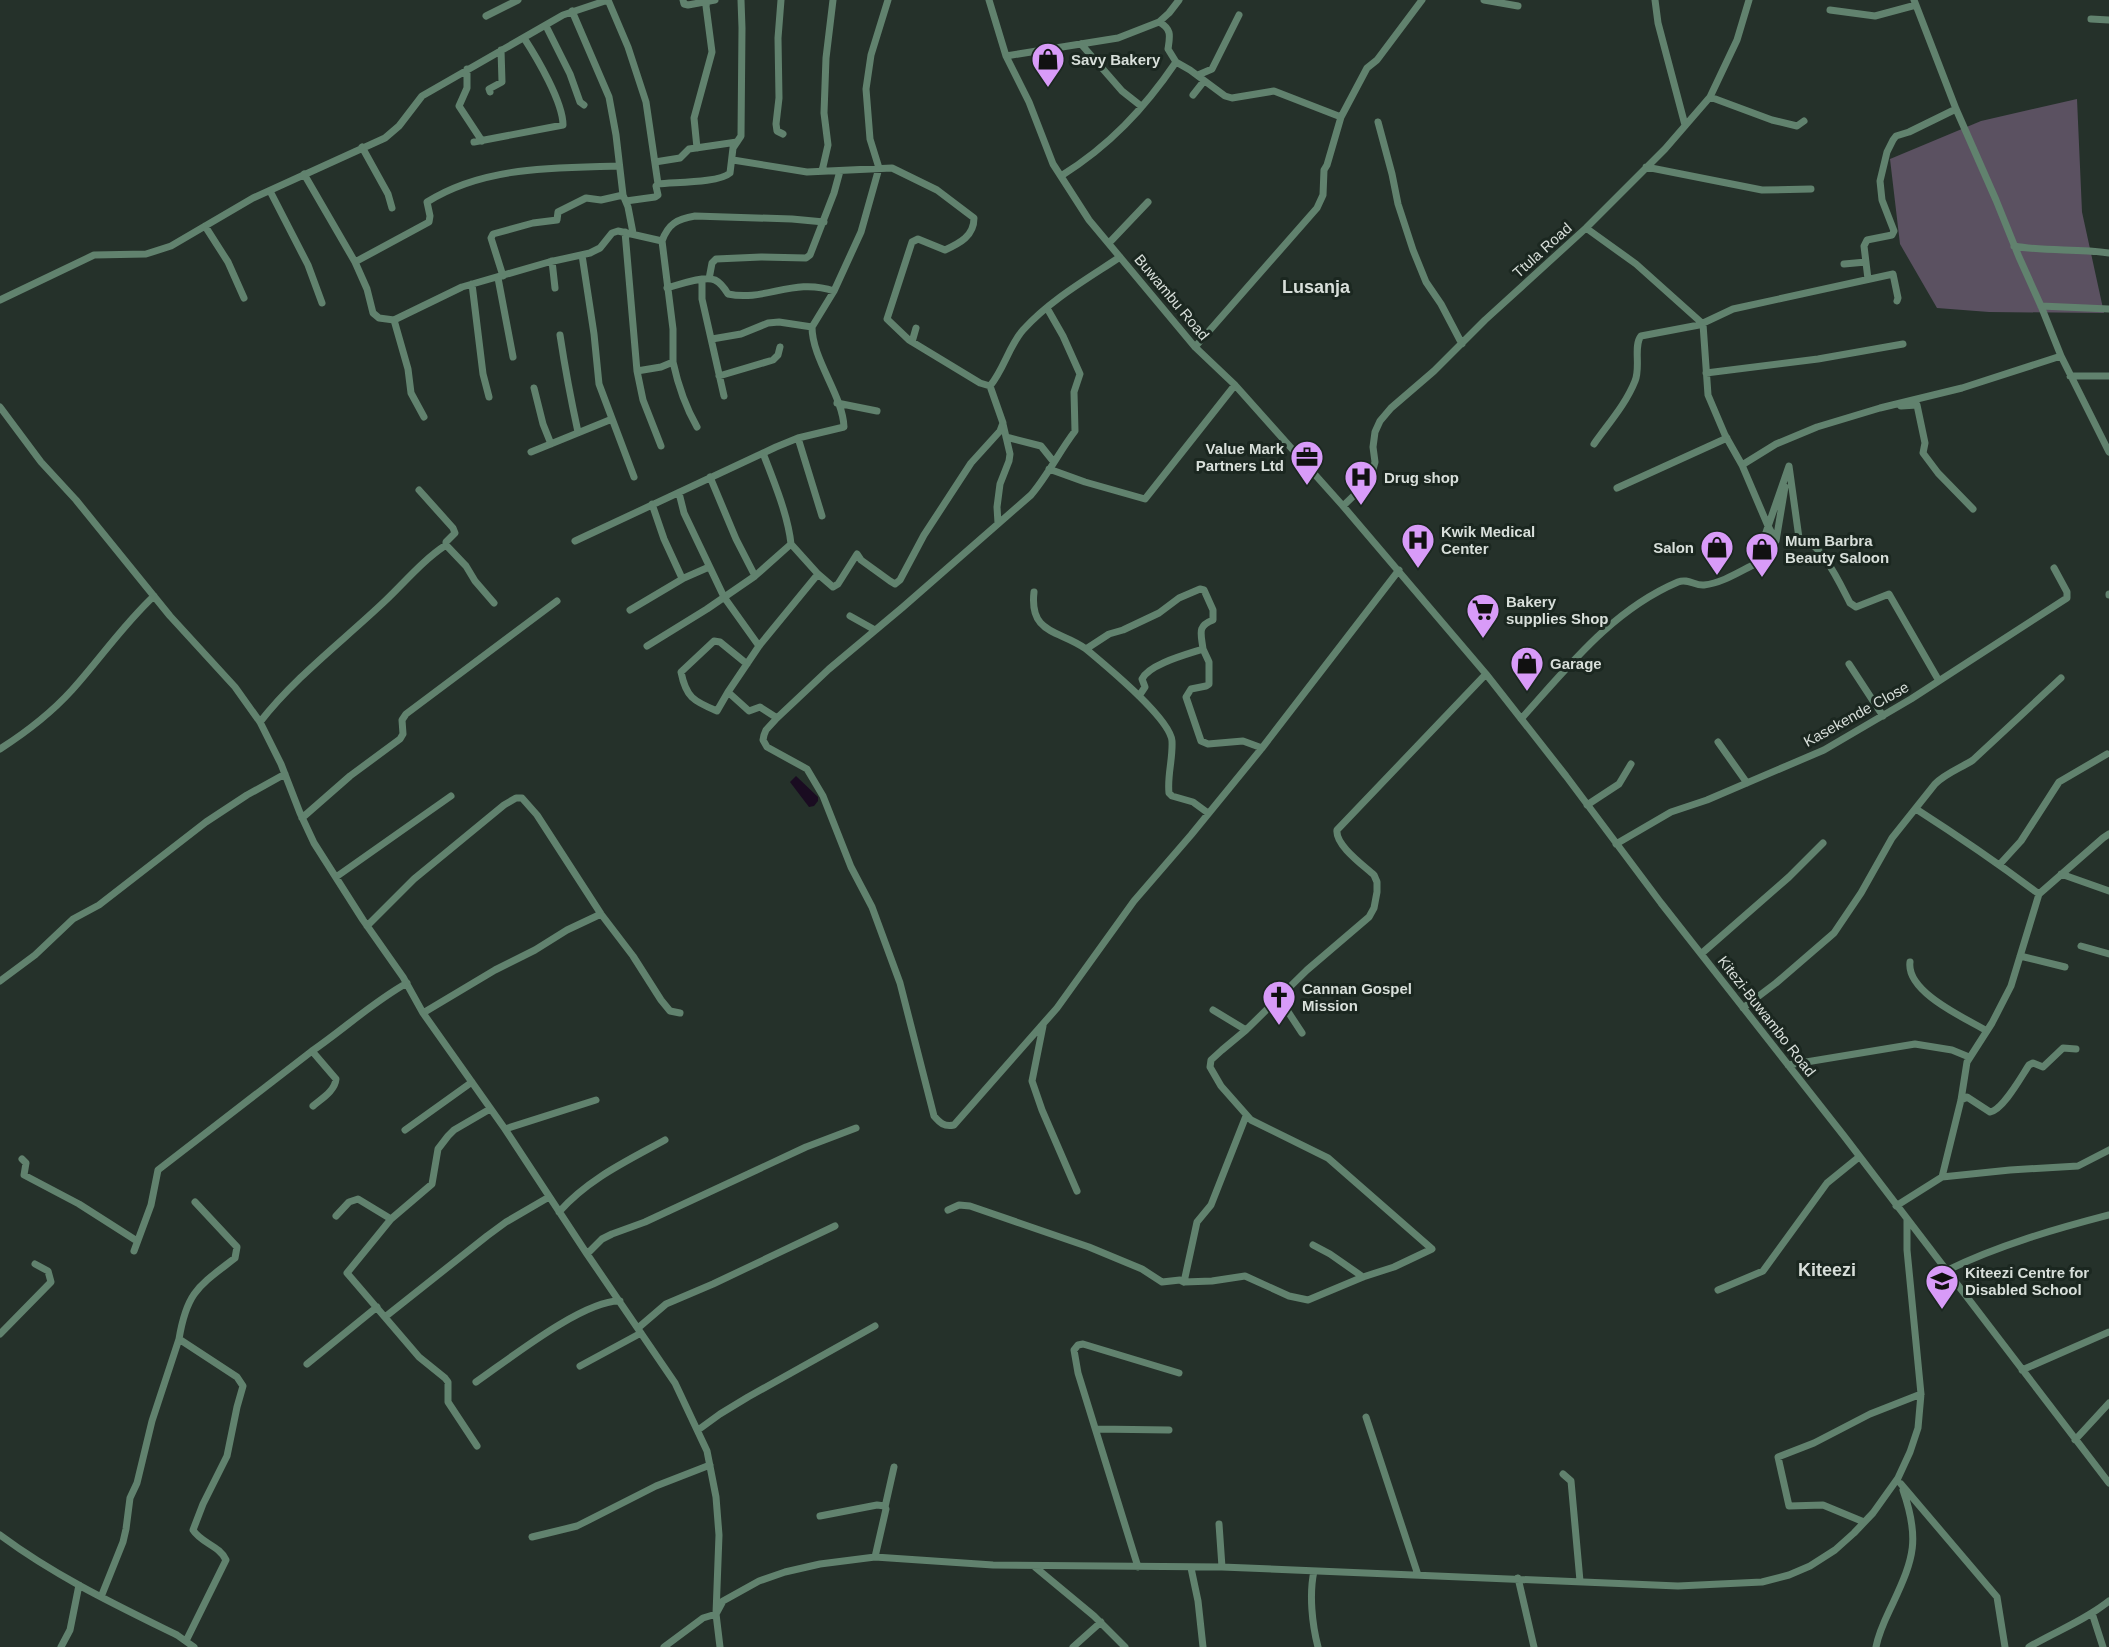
<svg xmlns="http://www.w3.org/2000/svg" width="2109" height="1647" font-family="Arial,sans-serif">
<rect width="100%" height="100%" fill="#25312a"/>
<path fill="#5b5161" d="M2077,99L2082,212L2104,313L1989,312L1937,308L1900,244L1890,159L1981,121Z"/>
<path fill="#1a0c21" d="M796,776L818,797V801L814,806L809,807L790,782Z"/>
<g fill="none" stroke-linecap="round" stroke-linejoin="round">
<path stroke="#61826e" stroke-width="7" d="M608,0L628,47L646,102L658,184L656,186L658,195L655,197L626,201
M683,0L684,4L688,5L715,0
M781,0L778,38L779,98L776,124L777,131L783,134
M989,0L1006,56L1029,102L1053,164L1089,220L1195,347L1235,385L1343,506L1486,674L1566,776L1661,903L1844,1136L2109,1483
M1484,0L1518,6
M1655,0L1658,23L1685,125
M1914,0L1956,109L1996,200L2019,257L2041,306L2061,356L2109,452
M1830,10L1875,16L1916,5
M572,11L609,97L616,135L623,195L628,207L633,233
M486,16L518,0
M2091,19L2109,20
M1159,22L1169,13L1179,0
M546,26L570,74L580,102L584,105
M1081,44L1122,91L1141,106
M1006,56L1118,38L1159,22C1172,29 1170,36 1168,49L1176,62L1190,70L1225,96L1232,98L1274,91L1341,117L1327,165L1324,170L1323,195L1317,208L1195,347
M467,69V88L459,106L482,141
M1198,75L1212,69L1239,15
M490,92L489,89L502,82L501,50
M1193,95L1204,81
M1710,97L1772,120L1797,126L1804,121
M1341,117L1367,68L1377,60L1422,0
M1378,122L1392,174L1398,204L1413,250L1426,282L1441,304L1462,344
M474,142L563,125C563,102 537,58 524,38
M362,147L388,194L392,208
M697,148L694,118L712,52L706,6L707,2
M733,160L807,172L892,168L937,190L974,218C974,236 960,243 945,250L918,239L912,242L887,319L909,340L980,383L990,386C1004,369 1009,346 1023,330C1050,300 1087,279 1120,257
M655,162L680,158L689,149L737,142
M1646,167L1762,190L1811,189
M822,171L828,145L824,113L826,58L833,0
M304,174L355,262L367,289L373,313L379,318L394,320L462,287L549,262L590,253L600,248L612,233L618,231L662,241
M1061,176C1109,146 1144,109 1176,62
M658,184C674,182 719,183 730,173L733,148L741,136L742,28L741,0
M270,191L308,265L322,303
M205,226L228,262L244,298
M1586,228L1636,264L1703,324L1708,395L1725,435L1742,465L1768,526L1776,541L1785,487
M625,232L637,371L643,400L661,446
M1109,243L1148,202
M2014,246C2045,252 2077,248 2109,253
M582,255L594,334L599,384L634,477
M552,261L555,288
M355,262L429,222L430,216L427,202C484,166 554,168 619,166
M1844,264L1866,262
M503,276L491,238L493,234L533,223L557,220L558,212L586,198L601,200L623,195
M498,278L513,357
M709,279L712,263L716,259L761,257L806,258L810,255L834,193L840,171
M1868,279L1864,246L1867,240L1892,235L1894,231L1882,200L1880,181L1887,152L1893,140L1896,136L1909,132L1956,109
M702,280V299L724,396
M472,284L483,374L489,397
M667,288C678,285 704,275 715,280C721,283 725,289 728,294C765,302 794,277 834,291
M0,300L94,255L146,254L171,246L253,198L385,138L399,126L422,96L563,15L608,0
M2041,306L2109,309
M1047,308L1063,336L1080,374L1074,392L1075,431C1059,452 1048,475 1031,495L903,607L829,669L777,718L766,730L764,735L763,740L767,747L807,769L823,796L851,867L872,907L900,983L934,1116C940,1123 944,1127 954,1125L1057,1008L1134,901L1191,835L1262,748L1399,570
M394,320L408,369L411,393L424,417
M560,335C565,368 571,400 578,432
M712,339L741,334L768,323L779,322L812,327
M912,342L916,328
M673,362C678,385 685,406 697,427
M637,371L661,367L673,362V329L662,241C668,224 677,219 695,216L792,219L824,222
M1706,373L1818,359L1903,344
M719,376L773,360L778,355L780,347
M2070,376H2109
M534,388L543,424L551,444
M837,403L877,411
M1901,406L1917,405L1925,443L1923,453L1938,473L1973,509
M0,407L41,462L76,500L170,616L235,687L260,722L281,764L300,813L314,843L363,920L403,977L423,1013L505,1129L587,1254L675,1383L707,1451L716,1497L719,1535L716,1614L720,1647
M1006,437L1041,446L1053,461
M798,438L822,516
M1594,444C1608,424 1626,404 1635,381C1641,367 1633,346 1641,336L1699,325L1733,309L1893,274L1898,298L1897,301
M531,452L612,419
M1742,465L1776,444L1817,427L1880,408L1962,388L2061,356
M1049,469L1085,482L1145,499L1235,385
M710,477L736,539L755,576
M1617,488L1727,438
M419,490L453,528L455,533L446,542V545L466,566L475,581L494,603
M679,493L684,513L724,597L759,646
M652,504L664,539L681,576L684,578L709,567
M1343,506L1370,480L1375,462L1373,447L1375,432L1380,421L1391,408L1434,371L1485,320L1586,228L1665,149L1710,97L1737,40L1749,0
M998,523L997,507L1000,484L1009,461L1010,454L1003,424
M575,541L776,447L798,438L844,427C843,396 812,359 812,327L834,291L861,232L879,168L870,139L866,89L871,55L888,0
M791,544L818,574L833,587L838,584L857,554L861,560L890,581L895,584L900,580L924,535L971,463L1000,431L1003,423L990,386
M1034,592C1029,635 1060,630 1086,649C1105,665 1170,718 1172,741C1173,759 1167,776 1169,793L1172,796L1193,802L1208,813
M2109,594V595
M630,610L684,578
M850,616L875,630
M647,646L707,609L755,576L791,544C788,515 774,482 763,453
M1086,649L1109,634L1123,630L1159,613L1179,598L1200,589L1204,590L1213,610V620C1197,626 1201,633 1203,649C1188,654 1149,664 1142,679L1145,687L1139,696
M1203,649L1209,662V684L1206,686L1191,689L1186,697L1201,741L1208,744L1243,741L1262,748
M1849,664L1883,716
M728,692L717,711C693,701 686,697 681,672L714,641L720,642L747,664
M777,718L760,707L749,711L728,692L759,646L818,574
M1521,719C1568,667 1612,610 1678,582C1688,578 1695,586 1704,585C1722,583 1739,572 1755,564L1789,466L1799,538C1821,541 1840,584 1850,603L1856,607L1889,594L1939,681
M260,722C296,676 343,641 385,601C405,582 423,560 446,545
M1718,742L1747,783
M0,749C25,733 52,712 72,690C100,659 123,625 154,596
M1587,805L1619,784L1631,764
M1916,809C1958,836 1999,864 2039,894
M302,818L350,776L400,739L403,734L402,720L406,714L557,601
M1616,844L1671,812L1707,800L1824,750L1911,699L2067,598V592L2054,568
M2000,864L2021,841L2059,782L2107,754
M2061,874L2109,891
M336,877L451,796
M367,926L414,879L504,805L516,798H522L537,815L601,914L633,956L661,1000L670,1011L680,1013
M2081,946L2109,954
M1701,954L1789,877L1823,843
M2020,956L2065,967
M1910,962C1906,992 1965,1018 1987,1031
M0,981L35,955L73,919L99,905L206,822L247,795L285,774
M1279,998L1302,1033
M1743,1008L1776,983L1834,933L1861,893L1892,838L1935,784C1946,773 1961,768 1973,760L2061,678
M1213,1010L1246,1030
M423,1013L495,970L535,950L567,930L601,914
M1043,1026L1032,1081L1042,1110L1077,1191
M1788,1065L1915,1044L1952,1050L1969,1057
M1961,1100L1967,1097L1990,1112C2003,1110 2021,1077 2029,1065L2033,1063L2043,1067L2063,1048L2076,1049
M313,1106C321,1099 335,1091 336,1079L312,1051C344,1029 373,1002 407,983
M505,1129L596,1100
M405,1130L472,1082
M22,1159L26,1163L24,1175L79,1204L137,1241
M1942,1177L1961,1100L1967,1062L1992,1023L2011,986L2039,894L2103,838L2109,834
M1896,1206L1942,1177L2010,1170L2078,1166L2109,1150
M948,1210L959,1205L970,1206L1089,1247L1142,1269L1162,1282L1180,1280L1184,1282L1197,1222L1211,1205L1246,1116
M559,1212C588,1179 627,1161 665,1140
M336,1216L349,1202L358,1199L391,1219
M1313,1245L1330,1254L1363,1277
M134,1251L151,1205L158,1170L312,1051
M587,1254L602,1239L612,1234L645,1222L806,1147L856,1128
M1946,1271C1996,1246 2055,1229 2109,1215
M1184,1282L1212,1281L1245,1276L1289,1296L1308,1300L1363,1277L1394,1267L1432,1249L1328,1158L1251,1120L1221,1086L1210,1067L1211,1060L1222,1050L1246,1030L1307,970L1369,917L1374,908L1377,892V882L1374,875C1363,865 1335,845 1337,830L1486,674
M1718,1290L1763,1271L1827,1183L1859,1157
M385,1317L487,1236L506,1222L549,1197
M638,1328L666,1304L713,1284L835,1226
M0,1334L51,1282L48,1271L35,1264
M179,1339C187,1291 199,1286 235,1258L237,1247L195,1202
M307,1364L377,1307
M580,1366L641,1333
M2022,1370L2109,1332
M476,1382C508,1360 583,1300 620,1301
M1366,1417L1418,1575
M1096,1429L1169,1430
M698,1430L720,1414L748,1397L875,1326
M2075,1440L2109,1403
M477,1446L448,1402V1382L445,1378L419,1357L347,1273L391,1219L432,1184L438,1149L448,1136L454,1130L490,1109
M1563,1474L1571,1481L1580,1581
M1901,1484L1997,1597L2005,1647
M885,1507L894,1467
M820,1516L877,1505L885,1506L886,1509L875,1557
M1864,1522L1823,1505L1789,1506L1778,1457L1814,1443L1870,1414L1921,1394
M1219,1524L1222,1567
M0,1535C55,1576 116,1605 177,1635L194,1647
M532,1537L577,1526L656,1486L710,1465
M1035,1567L1094,1616L1125,1647
M1138,1567L1078,1373L1074,1350L1078,1345L1083,1344L1179,1373
M1191,1568L1198,1601L1203,1647
M1314,1571C1309,1594 1312,1624 1318,1647
M1518,1578L1534,1647
M101,1597L123,1542L126,1529L130,1498L137,1483L152,1421L179,1339L237,1377L243,1386L237,1407L227,1456L203,1504L193,1530C201,1543 220,1546 226,1560L186,1641
M2092,1613L2103,1647
M61,1647L70,1630L79,1585
M664,1647L703,1618L716,1614L723,1601L759,1581L785,1572L820,1564L875,1557L993,1565L1222,1567L1678,1586L1762,1582L1789,1575L1810,1566L1835,1550L1854,1533L1873,1513L1898,1478L1910,1452L1918,1428L1921,1394L1907,1250V1220
M1073,1647L1101,1622
M1876,1647C1879,1631 1886,1618 1893,1603C1914,1558 1920,1539 1903,1490
M2029,1647C2056,1631 2084,1621 2109,1601"/>
</g>
<defs>
<symbol id="shop-pin" viewBox="-11 -11 22 30"><path d="M0 17L-7.5 6A9.5 9.5 0 1 1 7.5 6Z" fill="#d89bf8" stroke="#1b2720"/><path d="M-5-2.5h2.3a2.7 3.5 0 0 1 5.4 0H5L5.5 6h-11ZM-1.5-2.5h3a1.5 2.3 0 0 0-3 0Z" fill="#111"/></symbol>
<symbol id="office-pin" viewBox="-11 -11 22 30"><path d="M0 17L-7.5 6A9.5 9.5 0 1 1 7.5 6Z" fill="#d89bf8" stroke="#1b2720"/><path d="M-6-3h4V-5.5h4V-3h4V5H-6ZM-1-4.5V-3h2v-1.5ZM-6 0V1H6V0Z" fill="#111"/></symbol>
<symbol id="hospital-pin" viewBox="-11 -11 22 30"><path d="M0 17L-7.5 6A9.5 9.5 0 1 1 7.5 6Z" fill="#d89bf8" stroke="#1b2720"/><path d="M-5-5h3v3.5h4V-5h3V5h-3V1.5h-4V5h-3Z" fill="#111"/></symbol>
<symbol id="supermarket-pin" viewBox="-11 -11 22 30"><path d="M0 17L-7.5 6A9.5 9.5 0 1 1 7.5 6Z" fill="#d89bf8" stroke="#1b2720"/><path d="M-6-5.5h2.5l.6 2H6L4.5 2H-2.5L-4.4-4H-6ZM-1.5 3.2a1.3 1.3 0 1 0 .1 0ZM3 3.2a1.3 1.3 0 1 0 .1 0Z" fill="#111"/></symbol>
<symbol id="church-pin" viewBox="-11 -11 22 30"><path d="M0 17L-7.5 6A9.5 9.5 0 1 1 7.5 6Z" fill="#d89bf8" stroke="#1b2720"/><path d="M-1.2-6h2.4v3.5h3.3v2.4h-3.3V6h-2.4V-.1h-3.3v-2.4h3.3Z" fill="#111"/></symbol>
<symbol id="school-pin" viewBox="-11 -11 22 30"><path d="M0 17L-7.5 6A9.5 9.5 0 1 1 7.5 6Z" fill="#d89bf8" stroke="#1b2720"/><path d="M0-5L7-2L0 1L-7-2ZM-4 1L0 2.5L4 1V4Q0 6-4 4Z" fill="#111"/></symbol>
</defs>
<g fill-rule="evenodd">
<use href="#shop-pin" x="1029" y="40" width="38" height="52"/>
<use href="#office-pin" x="1288" y="438" width="38" height="52"/>
<use href="#hospital-pin" x="1342" y="458" width="38" height="52"/>
<use href="#hospital-pin" x="1399" y="521" width="38" height="52"/>
<use href="#shop-pin" x="1698" y="528" width="38" height="52"/>
<use href="#shop-pin" x="1743" y="530" width="38" height="52"/>
<use href="#supermarket-pin" x="1464" y="591" width="38" height="52"/>
<use href="#shop-pin" x="1508" y="644" width="38" height="52"/>
<use href="#church-pin" x="1260" y="978" width="38" height="52"/>
<use href="#school-pin" x="1923" y="1262" width="38" height="52"/>
</g>
<g text-anchor="middle" dominant-baseline="central" stroke-width="6" stroke-linejoin="round" paint-order="stroke">
<g font-size="15" font-weight="bold" fill="#d8dfda" stroke="#1b2720" text-anchor="start">
<text x="1071" y="59">Savy Bakery</text>
<text x="1284" y="448" text-anchor="end">Value Mark<tspan x="1284" dy="17">Partners Ltd</tspan></text>
<text x="1384" y="477">Drug shop</text>
<text x="1441" y="531">Kwik Medical<tspan x="1441" dy="17">Center</tspan></text>
<text x="1785" y="540">Mum Barbra<tspan x="1785" dy="17">Beauty Saloon</tspan></text>
<text x="1694" y="547" text-anchor="end">Salon</text>
<text x="1506" y="601">Bakery<tspan x="1506" dy="17">supplies Shop</tspan></text>
<text x="1550" y="663">Garage</text>
<text x="1302" y="988">Cannan Gospel<tspan x="1302" dy="17">Mission</tspan></text>
<text x="1965" y="1272">Kiteezi Centre for<tspan x="1965" dy="17">Disabled School</tspan></text>
</g>
<g font-size="15" fill="#d8dfda" stroke="#1b2720">
<text transform="translate(1542 250) rotate(-42)">Ttula Road</text>
<text transform="translate(1172 297) rotate(50)">Buwambu Road</text>
<text transform="translate(1856 714) rotate(-29)">Kasekende Close</text>
<text transform="translate(1767 1016) rotate(52)">Kitezi-Buwambo Road</text>
</g>
<g font-size="18" font-weight="bold" fill="#d8dfda" stroke="#1b2720">
<text x="1316" y="287">Lusanja</text>
<text x="1827" y="1270">Kiteezi</text>
</g>
</g>
</svg>
